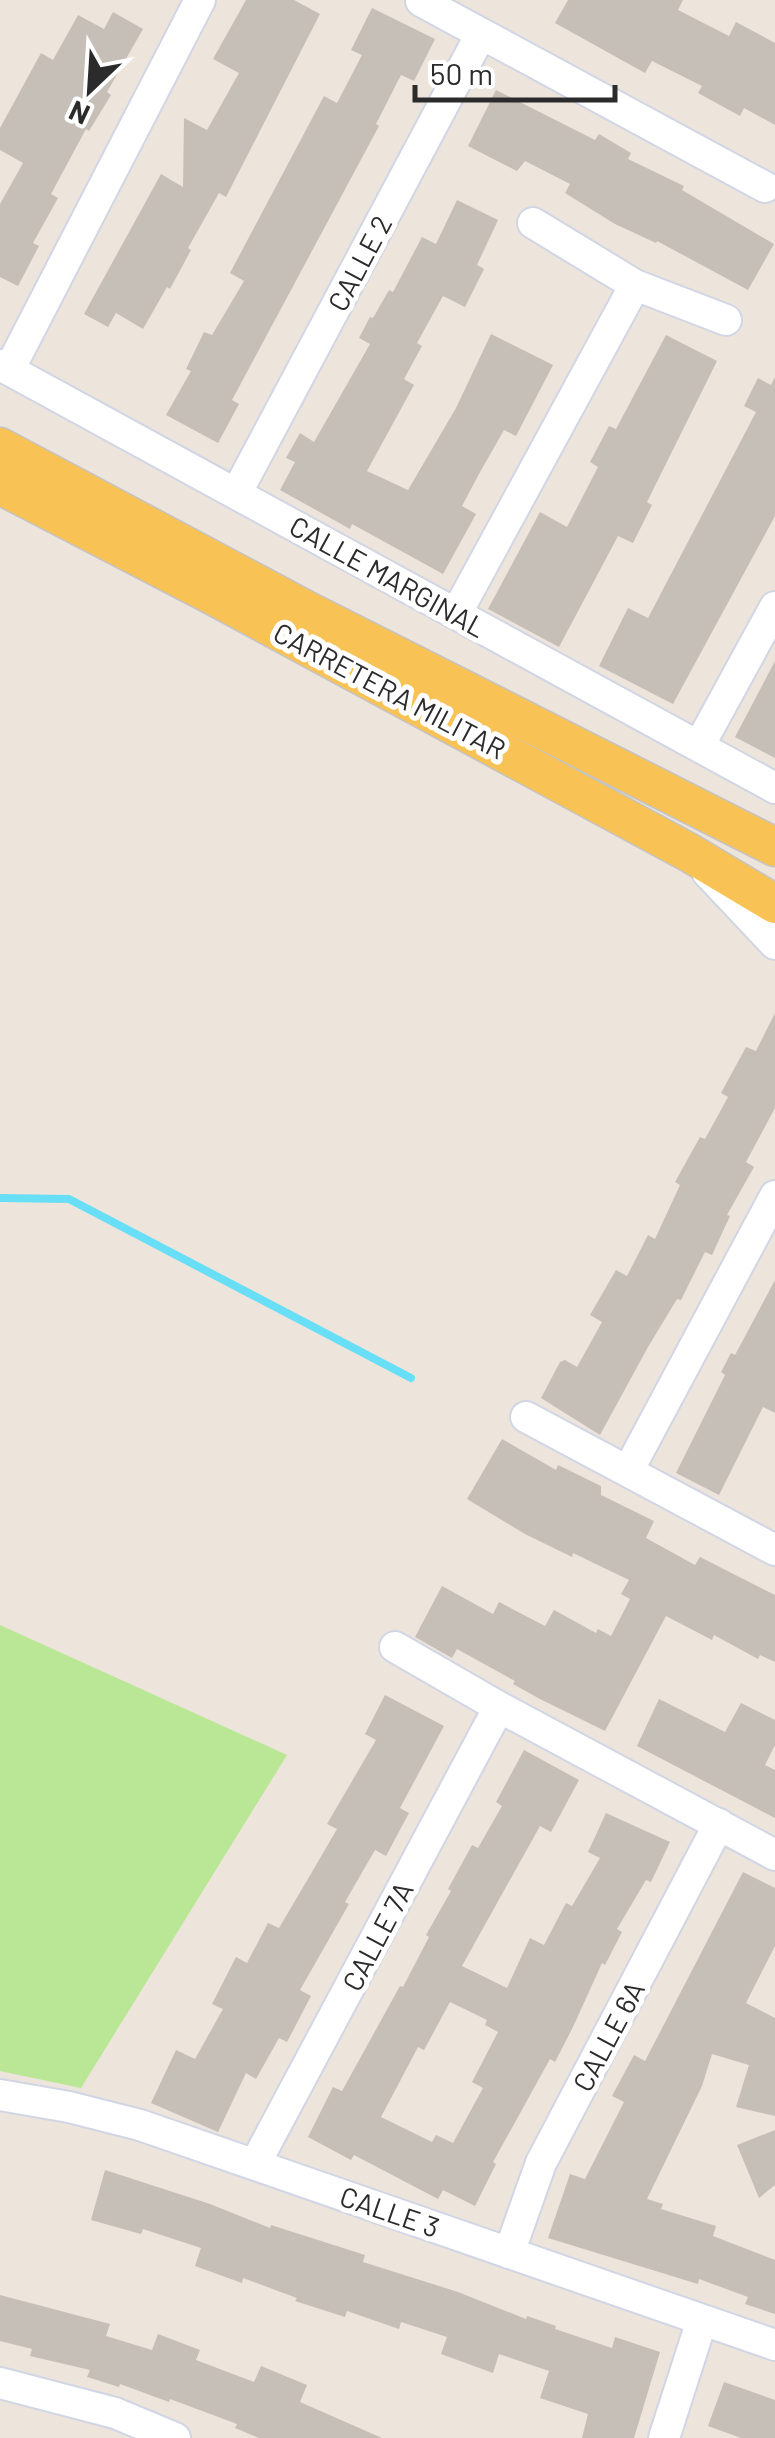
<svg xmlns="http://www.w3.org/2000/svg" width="775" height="2438" font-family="Barlow,sans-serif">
<rect width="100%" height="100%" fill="#ede4dc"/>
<path fill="#b9e795" d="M0,1625L287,1755L81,2088L0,2071Z"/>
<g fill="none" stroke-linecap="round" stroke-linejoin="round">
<path stroke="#68dff6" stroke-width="8" d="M0,1198L69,1199L411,1378"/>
</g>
<path fill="#c6bfb7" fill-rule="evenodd" d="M246,0H294L320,14L226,197L219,193L188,248L191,250L170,289L167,287L143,329L116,313L108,327L84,314L161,174L183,187L184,118L207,130L239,73L213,59Z
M568,0H683L678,10L729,36L736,22L775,43V125L744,108L740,116L698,93L702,86L652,61L645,73L555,23Z
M372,8L435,39L414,81L401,75L376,124L379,126L232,400L239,404L218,443L166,415L191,371L186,369L204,332L212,335L244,281L230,273L324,96L337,103L362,55L351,50Z
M113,12L143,29L107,92L111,95L89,131L86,129L51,194L58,198L33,243L39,246L18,286L0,277V204L23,163L0,150V128L41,53L53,60L78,15L104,29Z
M496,90L595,140L599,134L631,153L628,159L684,186L682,190L774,244L748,290L657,241L656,243L615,224L565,193L570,184L525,161L517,171L468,146Z
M457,200L498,220L477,265L484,269L465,307L443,296L417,343L422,346L404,379L414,385L367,471L408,490L456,408L491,334L553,365L516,436L504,430L479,474L462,506L476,514L443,574L352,524L350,529L280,490L295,462L286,458L300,433L314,442L370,344L359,338L370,317L373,318L389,290L393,292L422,237L436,244Z
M666,335L717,361L647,502L652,505L633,543L618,536L559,647L488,609L540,512L567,527L598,467L590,462L609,426L616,429Z
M775,377V516L673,704L599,666L628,608L648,618L756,412L744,406L758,378L771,385Z
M775,661V758L735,737Z
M775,1013V1108L746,1162L754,1167L727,1215L730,1216L712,1255L705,1252L681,1300L677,1299L648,1347L600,1435L541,1398L560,1362L565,1360L577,1367L602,1322L590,1315L616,1270L627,1276L648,1235L655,1239L680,1185L675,1182L700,1137L705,1139L728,1097L721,1093L746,1047L756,1051Z
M775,1280V1413L763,1407L719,1495L676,1473L725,1375L721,1372L731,1353L735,1355Z
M502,1439L556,1470L558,1465L601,1486V1495L654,1521L646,1538L695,1565L700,1557L775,1595V1662L760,1655L758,1659L714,1635L712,1640L666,1616L605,1731L540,1699L513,1684L515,1681L457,1649L452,1658L415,1637L442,1586L493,1614L499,1602L545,1626L554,1610L596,1633L598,1629L611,1636L630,1599L621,1594L629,1580L573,1553L572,1557L525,1534L467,1499Z
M385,1695L444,1726L400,1808L409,1813L386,1856L375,1850L345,1902L349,1904L300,1990L311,1996L287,2042L279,2038L256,2079L246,2073L218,2132L151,2103L176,2050L195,2059L223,2009L212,2004L236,1957L247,1963L268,1923L279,1928L312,1872L337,1829L327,1824L376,1740L365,1734Z
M659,1699L725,1732L741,1703L775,1720V1745L765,1765L775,1770V1818L637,1746Z
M524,1750L579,1780L551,1832L540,1826L462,1966L507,1988L530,1938L544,1945L566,1903L572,1906L600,1858L588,1852L606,1813L670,1842L651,1882L646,1880L617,1929L622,1932L605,1965L602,1963L573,2027L555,2062L550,2059L493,2162L496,2164L475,2206L443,2190L438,2199L354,2155L351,2160L308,2137L333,2087L342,2091L400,1986L403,1987L429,1937L426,1935L451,1891L448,1889L472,1845L478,1848L502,1806L496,1802ZM450,2002L487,2020L485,2025L498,2032L472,2082L483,2088L453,2143L436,2135L432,2142L381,2117L418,2047L424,2050Z
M743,1872L775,1888V1946L746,2003L775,2018V2116L736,2107L749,2065L712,2054L702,2086L647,2199L663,2204L661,2209L716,2226L713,2236L775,2260V2314L745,2304L748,2297L699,2279L698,2284L548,2238L570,2174L585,2179L624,2102L612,2096L634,2055L645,2061Z
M775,2130V2185L759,2198L737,2145Z
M105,2170L210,2204L270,2228L271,2225L365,2255L363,2262L458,2292L526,2319L527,2316L556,2326L555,2329L612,2348L615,2337L660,2352L634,2438H582L588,2414L540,2398L549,2371L499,2354L493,2373L441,2354L447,2337L401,2322L399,2329L347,2311L345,2317L295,2301L297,2298L243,2278L242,2283L195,2266L201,2248L143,2229L141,2234L91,2220Z
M0,2295L110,2324L106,2336L152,2350L158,2334L200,2350L196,2360L254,2382L261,2366L307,2385L300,2402L382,2438H259L235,2428L237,2424L170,2399L169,2402L120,2384L119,2387L87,2377L90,2370L30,2356L32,2349L0,2341Z
M724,2382L775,2400V2438H741L708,2426Z"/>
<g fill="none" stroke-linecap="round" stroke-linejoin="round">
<defs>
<path id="minor" d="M421,1L765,187
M533,223L635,285L726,320
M0,365L775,788
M9,370L200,0
M237,492L481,34
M456,614L635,285
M699,746L775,607
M707,872L775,944
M526,1417L775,1550
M628,1471L775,1196
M395,1647L499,1707L775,1855
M0,2095L69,2107L140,2125L775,2345
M255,2164L499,1707
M509,2253L541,2163L719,1824
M0,2383L115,2413L175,2438
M664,2438L702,2320"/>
<path id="major" d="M0,447L306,610L775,847
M0,485L214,596L688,852L775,904"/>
</defs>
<use href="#minor" stroke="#d1d6e4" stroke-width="34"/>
<use href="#major" stroke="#c4c4c4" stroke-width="41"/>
<use href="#minor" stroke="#fff" stroke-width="30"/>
<use href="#major" stroke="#f9c255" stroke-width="38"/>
</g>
<g text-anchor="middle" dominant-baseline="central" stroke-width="10" stroke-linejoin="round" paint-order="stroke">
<g font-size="28" fill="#2b2b2b" stroke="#fff">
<text transform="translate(359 263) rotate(-62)">CALLE 2</text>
<text transform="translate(388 576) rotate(29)">CALLE MARGINAL</text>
<text transform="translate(390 690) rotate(28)">CARRETERA MILITAR</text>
<text transform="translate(377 1936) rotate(-62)">CALLE 7A</text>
<text transform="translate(608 2036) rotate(-62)">CALLE 6A</text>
<text transform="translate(390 2211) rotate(19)">CALLE 3</text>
</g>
</g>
<g transform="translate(90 90) rotate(205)" stroke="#ffffff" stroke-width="8" paint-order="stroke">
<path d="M0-8L18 38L0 25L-18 38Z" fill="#2b2b2b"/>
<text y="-15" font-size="28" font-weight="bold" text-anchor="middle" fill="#2b2b2b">N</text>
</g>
<path d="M415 85v15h200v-15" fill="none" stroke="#2b2b2b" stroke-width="5"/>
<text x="430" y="85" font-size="30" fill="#2b2b2b" stroke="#ffffff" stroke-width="8" paint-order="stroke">50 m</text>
</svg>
